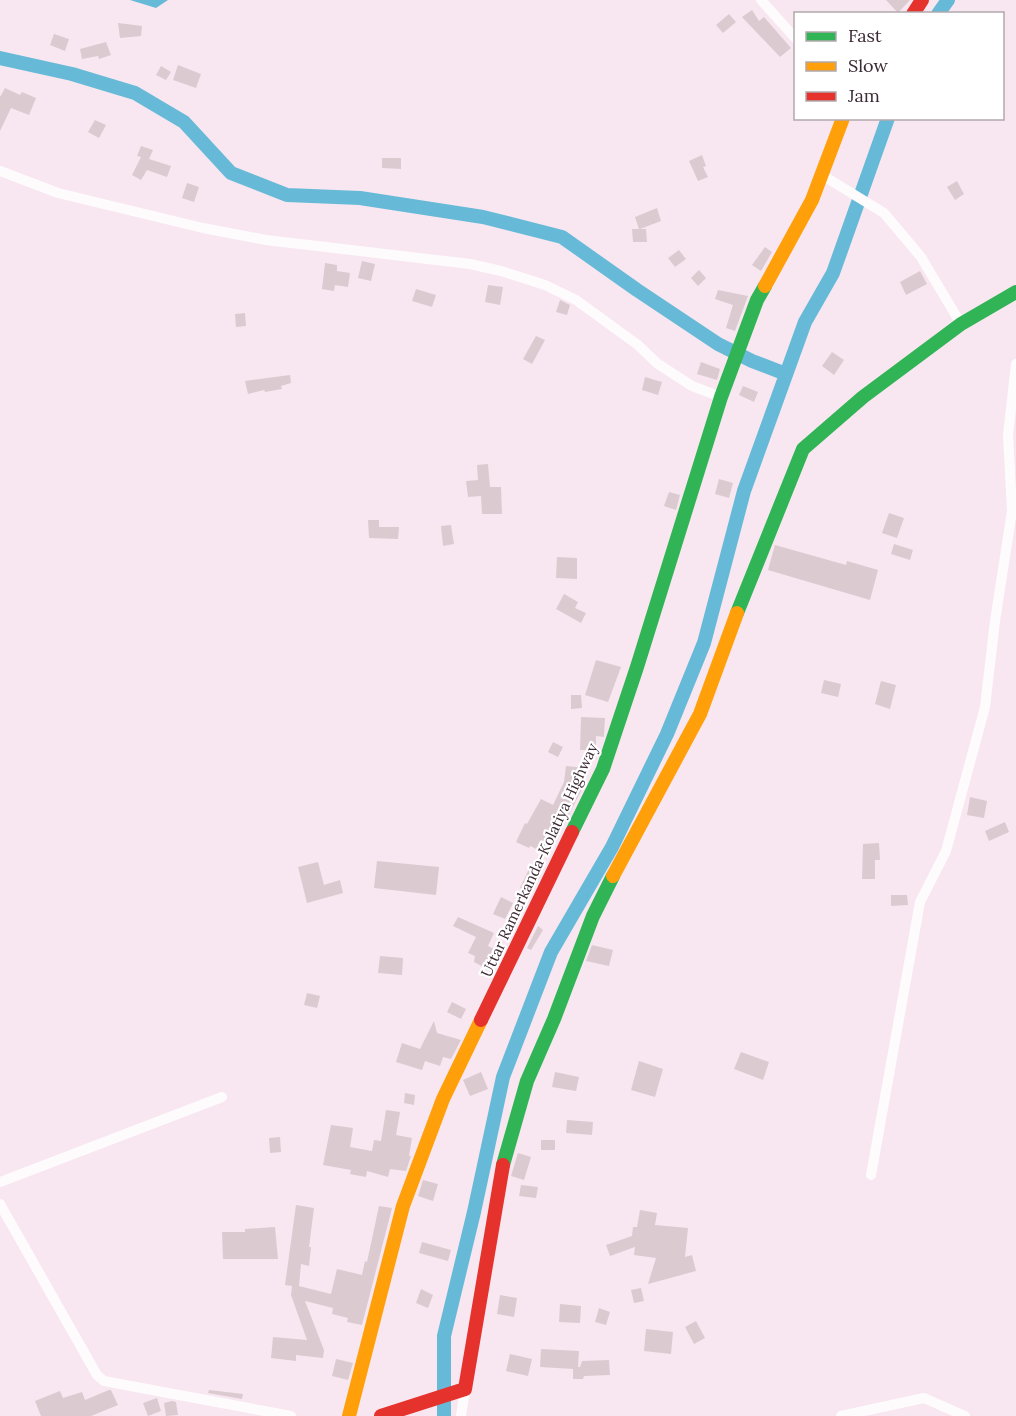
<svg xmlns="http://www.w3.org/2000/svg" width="1016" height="1416" font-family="Lora,serif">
<rect width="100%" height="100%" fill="#f8e7f0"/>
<path fill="#66bad8" d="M130,0H168L156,8Z"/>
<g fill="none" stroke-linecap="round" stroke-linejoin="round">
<path stroke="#66bad8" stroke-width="14" d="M938,14L948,0
M0,58L72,74L135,93L184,122L231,173L287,195L360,198L483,217L562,237L637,290L718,344L752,361L786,374
M444,1416V1336L474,1212L503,1077L551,952L612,847L667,734L704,643L744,491L805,322L833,273L888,118"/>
</g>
<path fill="#dccad1" d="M886,0H910L898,13Z
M752,10L759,21L764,17L791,48L780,57L742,17Z
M729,14L736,22L723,33L716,25Z
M118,23L142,26L141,36L120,38Z
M54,34L69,39L65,51L50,45Z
M106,42L111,55L99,59L98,56L82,59L80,49Z
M178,65L201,74L196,88L173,80Z
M161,66L171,72L166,80L156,75Z
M5,88L20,95L22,92L36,98L29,115L11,108L0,131V97Z
M95,120L106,125L99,138L88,132Z
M141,146L153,150L149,159L171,166L167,177L147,170L141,180L132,175L141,157L137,156Z
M702,155L706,166L703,167L708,177L698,181L689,161Z
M382,158H401V169L382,168Z
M957,181L964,194L955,200L947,187Z
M187,183L199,187L194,202L182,198Z
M657,208L661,221L640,229H646L647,242H633L632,229H639L635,217Z
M765,247L772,252L761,271L752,265Z
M679,250L686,259L675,267L668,258Z
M362,261L375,264L371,281L358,278Z
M325,263L337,265V271L350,273L348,287L335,285L334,291L322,289Z
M699,270L706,278L698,286L691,278Z
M920,271L927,284L906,295L900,282Z
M488,285L503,287L500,305L485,302Z
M416,289L436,295L432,307L412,301Z
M718,290L748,296L735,331L726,328L733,305L715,299Z
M560,300L570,305L567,315L556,312Z
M245,313L246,326L236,327L235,314Z
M536,336L545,340L532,364L523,359Z
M832,352L844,360L834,375L822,366Z
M701,362L720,369L717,380L697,374Z
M290,375L291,383L281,386L282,389L265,392L264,390L248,394L245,381Z
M645,377L662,382L658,395L642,390Z
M743,386L758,392L754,402L739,395Z
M488,464L490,487H501L502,514H482L481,496L468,497L466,481L478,480L477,465Z
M719,479L733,483L729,498L715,494Z
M669,492L680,495L676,510L664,506Z
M889,513L904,518L897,538L882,533Z
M368,520H379V527H399L398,539L369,538Z
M451,525L454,544L443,546L441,526Z
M894,544L913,550L910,560L891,554Z
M775,545L846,565L847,561L878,570L870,600L768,570Z
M557,557L577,558V579L556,578Z
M564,594L578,602L575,608L586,613L581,623L556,609Z
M596,660L621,667L608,702L585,695Z
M824,680L841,684L838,697L821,693Z
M881,681L896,685L890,709L875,704Z
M571,695H581L582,708L571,709Z
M581,717L605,718L604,734V737L596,736V750H580Z
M553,742L563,747L558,757L548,752Z
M566,766L586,768L583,787L549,855L530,846L529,848L516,842L525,823L527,824L541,799L553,805L564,782Z
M970,797L987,801L984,818L967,815Z
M1005,822L1009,832L989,841L985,831Z
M879,843L880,860H875V879H862L863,844Z
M377,861L439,867L436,895L374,888Z
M318,862L324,885L340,880L343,893L307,903L298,867Z
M529,869L541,875L531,893L520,888Z
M891,895H907L908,905L891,906Z
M501,897L513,903L505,919L493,914Z
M458,917L494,933L488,946L494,949L485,968L474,962L475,956L468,953L476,937L453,926Z
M538,926L543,930L531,950L527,948Z
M592,945L613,950L609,966L586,961Z
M380,956L403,958L402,975L378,973Z
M307,993L320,996L317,1008L304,1005Z
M452,1002L466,1009L461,1019L447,1012Z
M434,1021L437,1033L461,1040L451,1059L443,1057L440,1066L425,1061L422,1070L396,1062L402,1043L420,1049Z
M741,1052L769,1062L763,1080L734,1069Z
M639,1061L663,1069L655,1097L631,1090Z
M481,1072L488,1089L470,1096L463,1080Z
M555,1072L579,1077L576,1091L552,1087Z
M405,1093L415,1095L414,1105L404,1103Z
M386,1110L400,1112L396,1135L412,1138L409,1156H411L406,1171L390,1169L388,1177L367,1171L366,1177L350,1174L351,1170L323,1165L331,1125L353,1128L350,1147L372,1151L374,1140L381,1141Z
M567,1120L593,1122L592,1135L566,1133Z
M280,1137L281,1152L270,1153L269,1138Z
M541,1140H555V1150H541Z
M518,1153L531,1157L524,1180L511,1176Z
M423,1180L438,1184L433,1201L418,1196Z
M521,1185L538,1187L536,1198L519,1196Z
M296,1205L314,1208L309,1247H311L309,1266L301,1264L299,1286L331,1294L337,1269L362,1275L365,1261L367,1262L379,1206L392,1208L362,1325L347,1322L348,1318L332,1314L333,1308L305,1301L324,1350L323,1358L296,1355V1361L271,1358L273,1337L307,1340L291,1295L292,1286L285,1285Z
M640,1210L657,1213L655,1225L688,1228L685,1257L692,1255L696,1271L648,1284L656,1258L634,1255L635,1247L610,1256L606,1245L632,1236L633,1227H637Z
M275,1227L278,1259H223L222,1232H245V1229Z
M422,1242L451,1250L448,1261L419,1253Z
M641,1288L644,1301L634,1303L631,1290Z
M421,1289L433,1295L428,1308L416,1303Z
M500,1295L517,1298L514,1317L497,1314Z
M560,1304L581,1306L580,1323L559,1322Z
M599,1308L610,1312L606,1325L595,1322Z
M696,1321L705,1338L694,1344L685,1327Z
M646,1329L673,1332L671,1354L644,1351Z
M541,1349L579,1351L578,1367H580L582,1361L609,1360L610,1375L584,1376L583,1379H573V1369L540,1367Z
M510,1354L532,1359L528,1376L506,1371Z
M336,1359L353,1363L348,1380L332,1376Z
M109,1390H111L118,1405L91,1416H41L35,1401L60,1391L63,1398L82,1392L85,1400Z
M209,1390L243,1394L242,1399L208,1393Z
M157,1398L161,1411L148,1416L143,1403Z
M172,1401L176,1402L178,1415L166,1416L164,1403Z"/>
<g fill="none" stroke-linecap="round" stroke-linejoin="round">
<path stroke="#fefbfd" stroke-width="10" d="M761,0L796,39
M0,171L58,193L203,228L266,240L470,264L501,271L545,285L576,300L638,345L658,364L692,386L721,397
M822,175L884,213L921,257L961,324
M871,1175L920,902L946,851L985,707L995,621L1012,511L1008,435L1016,364
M0,1182L222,1097
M0,1204L97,1375L104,1381L291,1416
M461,1416L465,1389
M841,1416L924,1398L965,1416"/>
<path stroke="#30b455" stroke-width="14" d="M737,613L803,449L863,397L961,324L1016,292
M572,832L603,769L637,667L721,397L757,300L765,286
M503,1165L527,1081L554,1019L593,916L613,876"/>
<path stroke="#ff9f0a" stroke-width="14" d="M765,286L812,200L843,118
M613,876L700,714L737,613
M349,1416L403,1206L443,1099L481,1020"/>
<path stroke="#e5322d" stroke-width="14" d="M913,14L922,0
M481,1020L572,832
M381,1416L465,1389L503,1165"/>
</g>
<g text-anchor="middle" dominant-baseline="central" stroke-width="4.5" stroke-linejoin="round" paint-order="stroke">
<g font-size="15" fill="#3b2933" stroke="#fff">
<text transform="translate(539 860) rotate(-65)">Uttar Ramerkanda-Kolatiya Highway</text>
</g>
</g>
<rect x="794" y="12" width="210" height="108" fill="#ffffff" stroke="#b1a9ad" stroke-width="1.5"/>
<rect x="806" y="32" width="30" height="9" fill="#30b455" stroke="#b1a9ad" stroke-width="1.5"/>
<text x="848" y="42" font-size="18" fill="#3b2933">Fast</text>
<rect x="806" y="62" width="30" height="9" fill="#ff9f0a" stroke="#b1a9ad" stroke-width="1.5"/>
<text x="848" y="72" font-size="18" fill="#3b2933">Slow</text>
<rect x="806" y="92" width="30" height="9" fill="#e5322d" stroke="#b1a9ad" stroke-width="1.5"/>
<text x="848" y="102" font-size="18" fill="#3b2933">Jam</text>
</svg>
